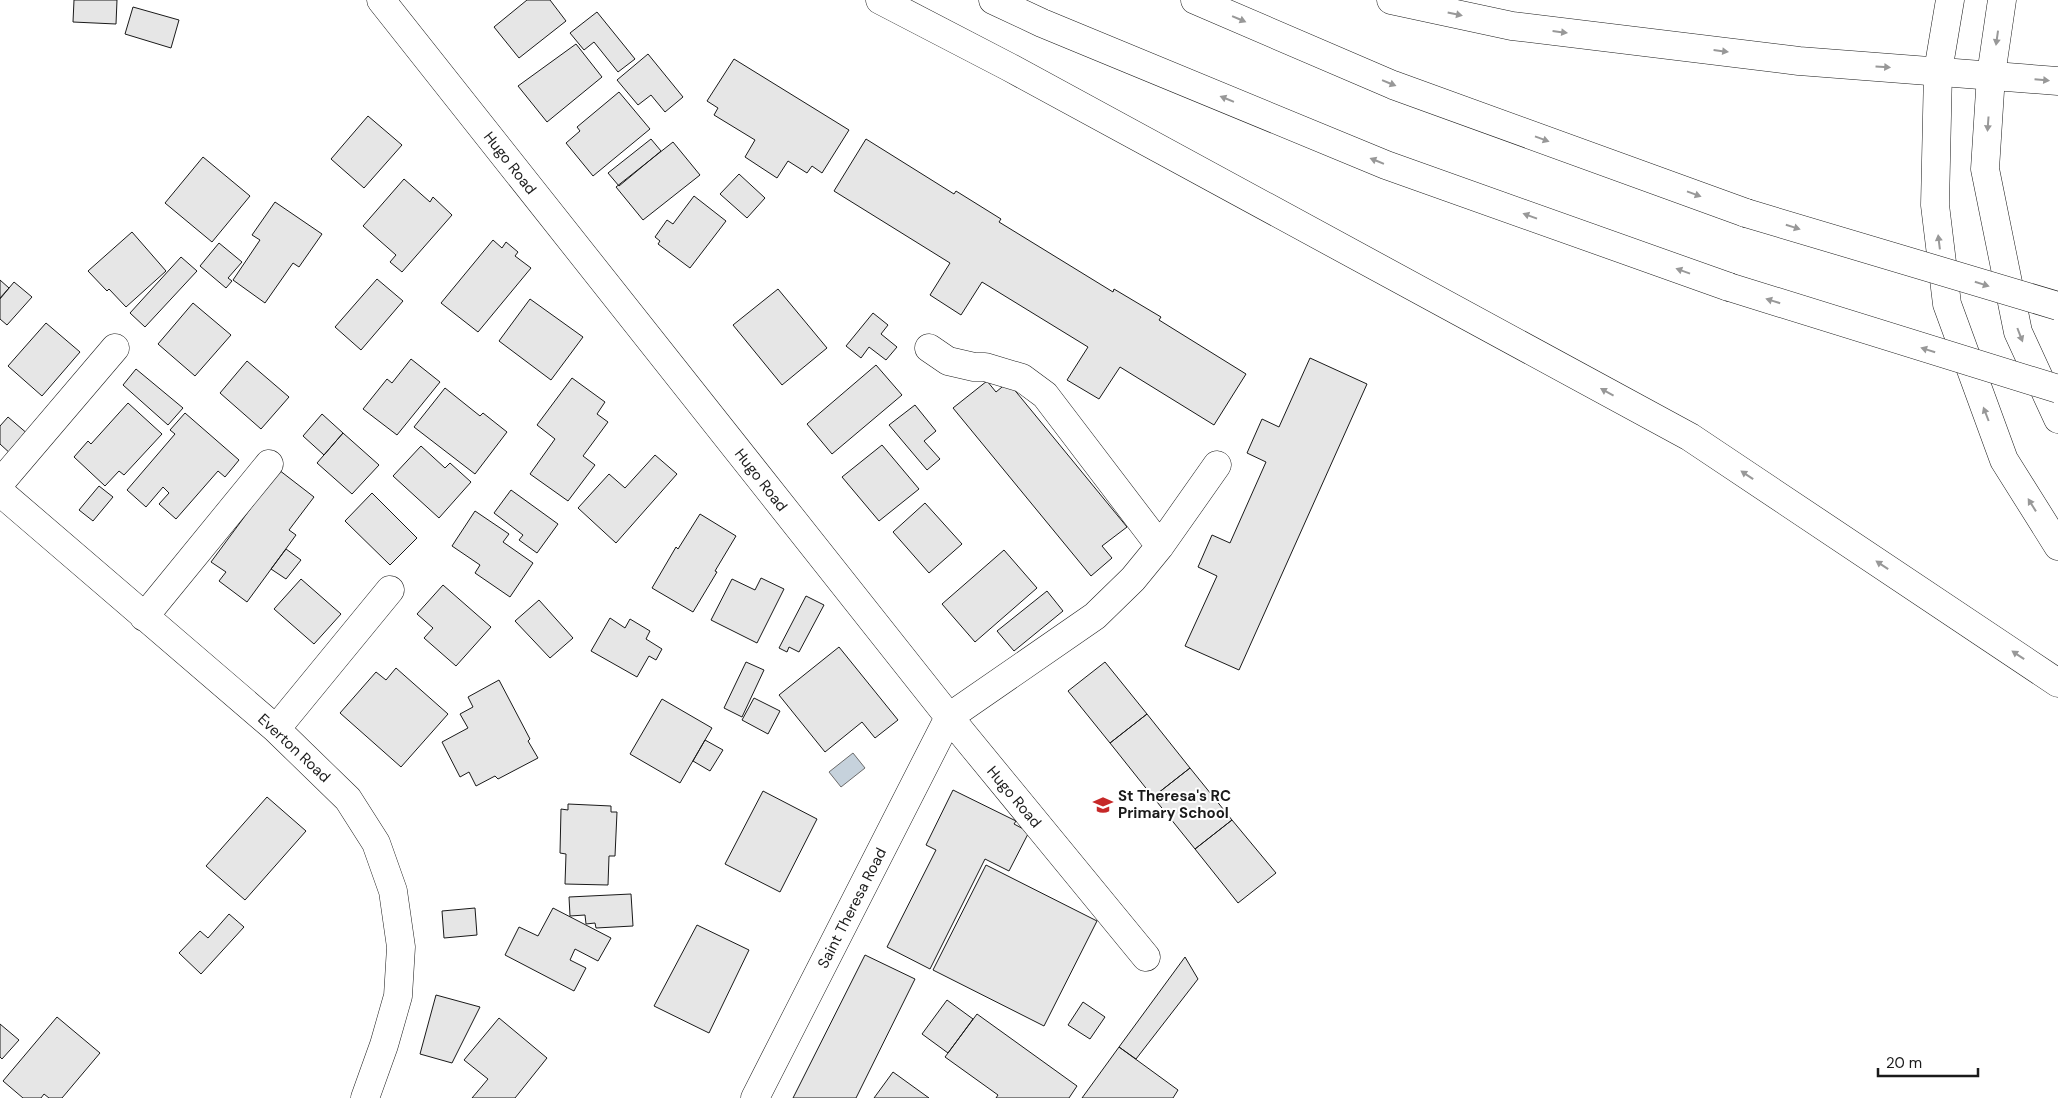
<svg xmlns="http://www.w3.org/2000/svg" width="2058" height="1098" font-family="'DM Sans',sans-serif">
<rect width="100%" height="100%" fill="#fff"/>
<path fill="#c6d2dc" stroke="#6a6a6a" d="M853,753L865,768L841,787L829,772Z"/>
<path fill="#e6e6e6" stroke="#1a1a1a" d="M74,0H117L116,24L73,22Z
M527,0H550L566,21L519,58L494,27Z
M133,7L179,20L171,48L125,34Z
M597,12L635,59L618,72L594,42L584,50L570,33Z
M576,44L602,77L547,122L518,86Z
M648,54L683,97L665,112L651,95L638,105L617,80Z
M734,59L849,130L822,173L812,166L807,173L788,161L777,178L745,157L755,140L714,115L718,108L707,101Z
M619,92L650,129L593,176L566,143L580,131L577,127Z
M368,116L402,145L364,188L331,159Z
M651,139L661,151L619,186L608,173Z
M866,139L954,194L956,191L1001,219L999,222L1113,292L1114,289L1161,317L1159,320L1246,374L1214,425L1120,367L1099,399L1067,380L1088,347L982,282L961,315L930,295L950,263L834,191Z
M673,142L700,175L643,220L616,187Z
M203,157L250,196L212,242L165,203Z
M739,174L765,198L747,218L720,194Z
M404,179L430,202L433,197L452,215L402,272L390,262L396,255L363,226Z
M694,196L726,221L690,268L658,244L660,241L655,237L667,220L673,224Z
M275,202L322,234L299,267L293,263L265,303L233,280L260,240L252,235Z
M132,232L166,271L126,307L109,289L107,291L88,271Z
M493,240L502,248L506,242L518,252L515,256L531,268L478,332L441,303Z
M219,243L242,262L228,278L232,281L226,288L200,266Z
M181,257L197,271L145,327L130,313Z
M377,279L403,301L361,350L335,327Z
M0,280L9,288L0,298Z
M14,282L32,297L7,325L0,319V299Z
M778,289L827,348L782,385L733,325Z
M530,299L583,337L551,380L499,341Z
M193,303L231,335L195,376L158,344Z
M873,313L888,325L881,334L897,347L886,360L869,347L861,358L846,346Z
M46,323L80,352L42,396L8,366Z
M1310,358L1367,384L1239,670L1185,646L1217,576L1198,567L1212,535L1230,543L1266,462L1247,453L1262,419L1279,427Z
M411,359L440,382L397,435L363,409L387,379L392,383Z
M247,361L289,397L261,429L220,393Z
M876,365L902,395L832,454L807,424Z
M136,369L183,408L168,425L123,385Z
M572,378L605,402L597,414L608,422L583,456L595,465L568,501L530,474L555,439L537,425Z
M987,381L996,392L1008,382L1127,527L1102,546L1112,558L1091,576L953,408Z
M445,388L480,416L483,413L507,432L475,474L414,427Z
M128,403L162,434L124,475L119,471L105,486L74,457L88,441L91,444Z
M915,405L936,431L924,441L940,459L927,470L889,425Z
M185,413L239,460L225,477L218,471L176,519L159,504L169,493L163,487L146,507L127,490L175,434L170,430Z
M322,414L343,433L324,455L303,436Z
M8,417L29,435L12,455L0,444V426Z
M343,433L379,465L352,494L317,463Z
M882,445L919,489L879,521L842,477Z
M421,446L445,468L450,463L471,482L439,518L393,476Z
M655,455L677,474L616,543L578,508L609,474L625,488Z
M279,470L314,497L289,530L296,535L247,602L219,581L226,572L211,562Z
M99,486L113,497L93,521L79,510Z
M511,490L558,524L537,553L519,540L523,535L494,513Z
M372,493L417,538L390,565L345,521Z
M925,503L962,544L929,573L893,532Z
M475,511L509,534L503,542L533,563L510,597L475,573L480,565L452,546Z
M700,514L736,536L715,571L717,572L693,612L652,588L676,547L678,549Z
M286,549L301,560L286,579L271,569Z
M1004,550L1037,588L975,642L942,604Z
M761,578L784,589L757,643L711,620L732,579L755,590Z
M301,579L341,614L314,644L274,609Z
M443,585L491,627L456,666L424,638L433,628L417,614Z
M1047,591L1063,611L1014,651L997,631Z
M806,596L824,605L799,652L789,647L787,652L779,648Z
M539,600L573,638L550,658L515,621Z
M610,618L625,628L630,619L650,631L646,639L662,649L656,660L649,656L637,677L591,651Z
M839,647L898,720L875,738L862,722L825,752L779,695Z
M746,662L764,670L742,717L724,708Z
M1105,662L1147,714L1110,743L1068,691Z
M396,668L448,714L401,767L340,713L376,672L386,680Z
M499,680L530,739L528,741L538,758L498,779L495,776L476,786L469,772L460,777L442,742L468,728L460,714L473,707L468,697Z
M754,698L780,711L768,734L742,720Z
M662,699L712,728L680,783L630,754Z
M1147,714L1190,768L1153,797L1110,743Z
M705,740L723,750L710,771L693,761Z
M1190,768L1232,820L1195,849L1153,797Z
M953,790L1016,821L1014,824L1029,832L1009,871L985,859L930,969L887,947L936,850L926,845Z
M763,791L817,819L780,892L725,864Z
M267,797L306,831L245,900L206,866Z
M568,804L611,806V812H617L615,856H609L608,885L565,884L566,854L560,853L561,809L568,810Z
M1232,820L1276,873L1238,903L1195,849Z
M986,865L1097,921L1044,1026L933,970Z
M631,894L633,926L596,928L595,923L586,924L585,915L570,916L569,897Z
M475,908L477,935L444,938L442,911Z
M553,908L611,938L598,961L575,949L570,960L586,968L574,991L505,955L519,927L538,936Z
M229,914L244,927L201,974L179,953L200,931L208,938Z
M697,925L749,950L709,1033L654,1006Z
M865,955L915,979L856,1098H793Z
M1185,957L1198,979L1136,1059L1119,1047Z
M436,995L480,1007L452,1063L420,1054Z
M947,1000L973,1019L948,1053L922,1034Z
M1083,1002L1105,1017L1090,1039L1068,1025Z
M977,1014L1077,1086L1069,1098H996L998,1095L945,1057Z
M57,1017L100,1053L62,1098H49L44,1094L41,1098H23L3,1081Z
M499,1018L547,1058L515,1098H472L488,1079L464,1060Z
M0,1024L19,1040L2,1059L0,1057Z
M1119,1047L1178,1090L1173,1098H1082Z
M893,1072L929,1098H874Z"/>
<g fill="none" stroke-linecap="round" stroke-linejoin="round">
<defs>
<path id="minor" d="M381,0L949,717L1146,957
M929,348L948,361L974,367H985L1022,378L1045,395L1160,546
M0,483L115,348
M0,492L276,729L348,799L376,843L393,891L401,947L398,996L384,1045L365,1098
M144,617L269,464
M276,729L390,590
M755,1098L949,717L1095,616L1133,579L1160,546L1217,465"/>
<path id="major" d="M1950,0L1938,71L1935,205L1947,304L2004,460L2058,546
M2002,0L1991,75L1985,169L2018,332L2058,419"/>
<path id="highway" d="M880,0L1009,67L1690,437L2058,683
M993,0L1042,23L1386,165L1729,287
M1195,0L1393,85L1746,213
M1391,0L1512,26L1799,61L2058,81"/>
</defs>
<use href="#minor" stroke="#1a1a1a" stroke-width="29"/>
<use href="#major" stroke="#1a1a1a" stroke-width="29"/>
<use href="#highway" stroke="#1a1a1a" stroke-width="29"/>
<use href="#minor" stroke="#fff" stroke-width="28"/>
<use href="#major" stroke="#fff" stroke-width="28"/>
<use href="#highway" stroke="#fff" stroke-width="28"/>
<defs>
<path id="highway-bridge" d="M1746,213L2058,306
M1729,287L2058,389"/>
</defs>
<use href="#highway-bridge" stroke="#1a1a1a" stroke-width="29" stroke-linecap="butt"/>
<use href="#highway-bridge" stroke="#fff" stroke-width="28"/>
</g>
<defs><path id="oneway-solid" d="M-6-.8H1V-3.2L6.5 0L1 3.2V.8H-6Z" transform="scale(1.25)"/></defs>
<g fill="#989898">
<use href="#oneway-solid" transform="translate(1455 14) rotate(12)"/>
<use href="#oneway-solid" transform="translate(1239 19) rotate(23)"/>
<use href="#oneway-solid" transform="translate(1560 32) rotate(7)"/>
<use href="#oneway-solid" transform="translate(1997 38) rotate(98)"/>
<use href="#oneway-solid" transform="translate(1721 51) rotate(7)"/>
<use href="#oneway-solid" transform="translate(1883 67) rotate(4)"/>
<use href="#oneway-solid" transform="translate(2042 80) rotate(5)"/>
<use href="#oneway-solid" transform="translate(1389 83) rotate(22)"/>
<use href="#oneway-solid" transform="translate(1227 99) rotate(-158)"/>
<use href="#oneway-solid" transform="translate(1988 124) rotate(94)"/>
<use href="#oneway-solid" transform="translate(1542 139) rotate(20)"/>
<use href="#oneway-solid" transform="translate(1377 161) rotate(-158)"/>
<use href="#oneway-solid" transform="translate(1694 194) rotate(20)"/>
<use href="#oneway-solid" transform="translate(1530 216) rotate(-160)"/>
<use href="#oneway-solid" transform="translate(1793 227) rotate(17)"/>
<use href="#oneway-solid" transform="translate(1939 242) rotate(-97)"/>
<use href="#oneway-solid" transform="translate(1683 271) rotate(-160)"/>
<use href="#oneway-solid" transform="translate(1982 284) rotate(17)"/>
<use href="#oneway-solid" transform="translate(1773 301) rotate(-163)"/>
<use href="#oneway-solid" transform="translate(2020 335) rotate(69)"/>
<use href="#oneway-solid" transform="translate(1928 350) rotate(-163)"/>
<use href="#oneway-solid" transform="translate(1607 392) rotate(-151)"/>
<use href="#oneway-solid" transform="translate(1986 414) rotate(-111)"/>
<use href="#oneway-solid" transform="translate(1747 475) rotate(-146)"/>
<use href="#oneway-solid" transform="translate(2032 505) rotate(-122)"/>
<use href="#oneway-solid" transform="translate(1882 565) rotate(-146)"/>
<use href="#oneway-solid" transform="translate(2018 655) rotate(-146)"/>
</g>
<defs>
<symbol id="school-bare" viewBox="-9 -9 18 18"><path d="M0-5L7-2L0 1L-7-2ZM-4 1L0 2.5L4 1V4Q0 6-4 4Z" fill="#c62828" stroke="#fff" stroke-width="2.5" paint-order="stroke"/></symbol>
</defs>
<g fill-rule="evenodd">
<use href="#school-bare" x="1089" y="791" width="28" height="28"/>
</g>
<g text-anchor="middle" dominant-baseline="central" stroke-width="4" stroke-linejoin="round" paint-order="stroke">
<g font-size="15" fill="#1a1a1a" stroke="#fff">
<text transform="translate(510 163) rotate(52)">Hugo Road</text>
<text transform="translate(761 480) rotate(52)">Hugo Road</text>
<text transform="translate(294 748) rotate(43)">Everton Road</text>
<text transform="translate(1014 797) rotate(50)">Hugo Road</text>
<text transform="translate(852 908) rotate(-63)">Saint Theresa Road</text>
</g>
<g font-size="15" font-weight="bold" fill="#1a1a1a" stroke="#fff" text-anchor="start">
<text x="1118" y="796">St Theresa's RC<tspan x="1118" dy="17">Primary School</tspan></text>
</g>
</g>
<path d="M1878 1068v8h100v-8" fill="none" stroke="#1a1a1a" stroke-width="2.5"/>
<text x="1886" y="1068" font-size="15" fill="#1a1a1a" stroke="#ffffff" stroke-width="4" paint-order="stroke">20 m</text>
</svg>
